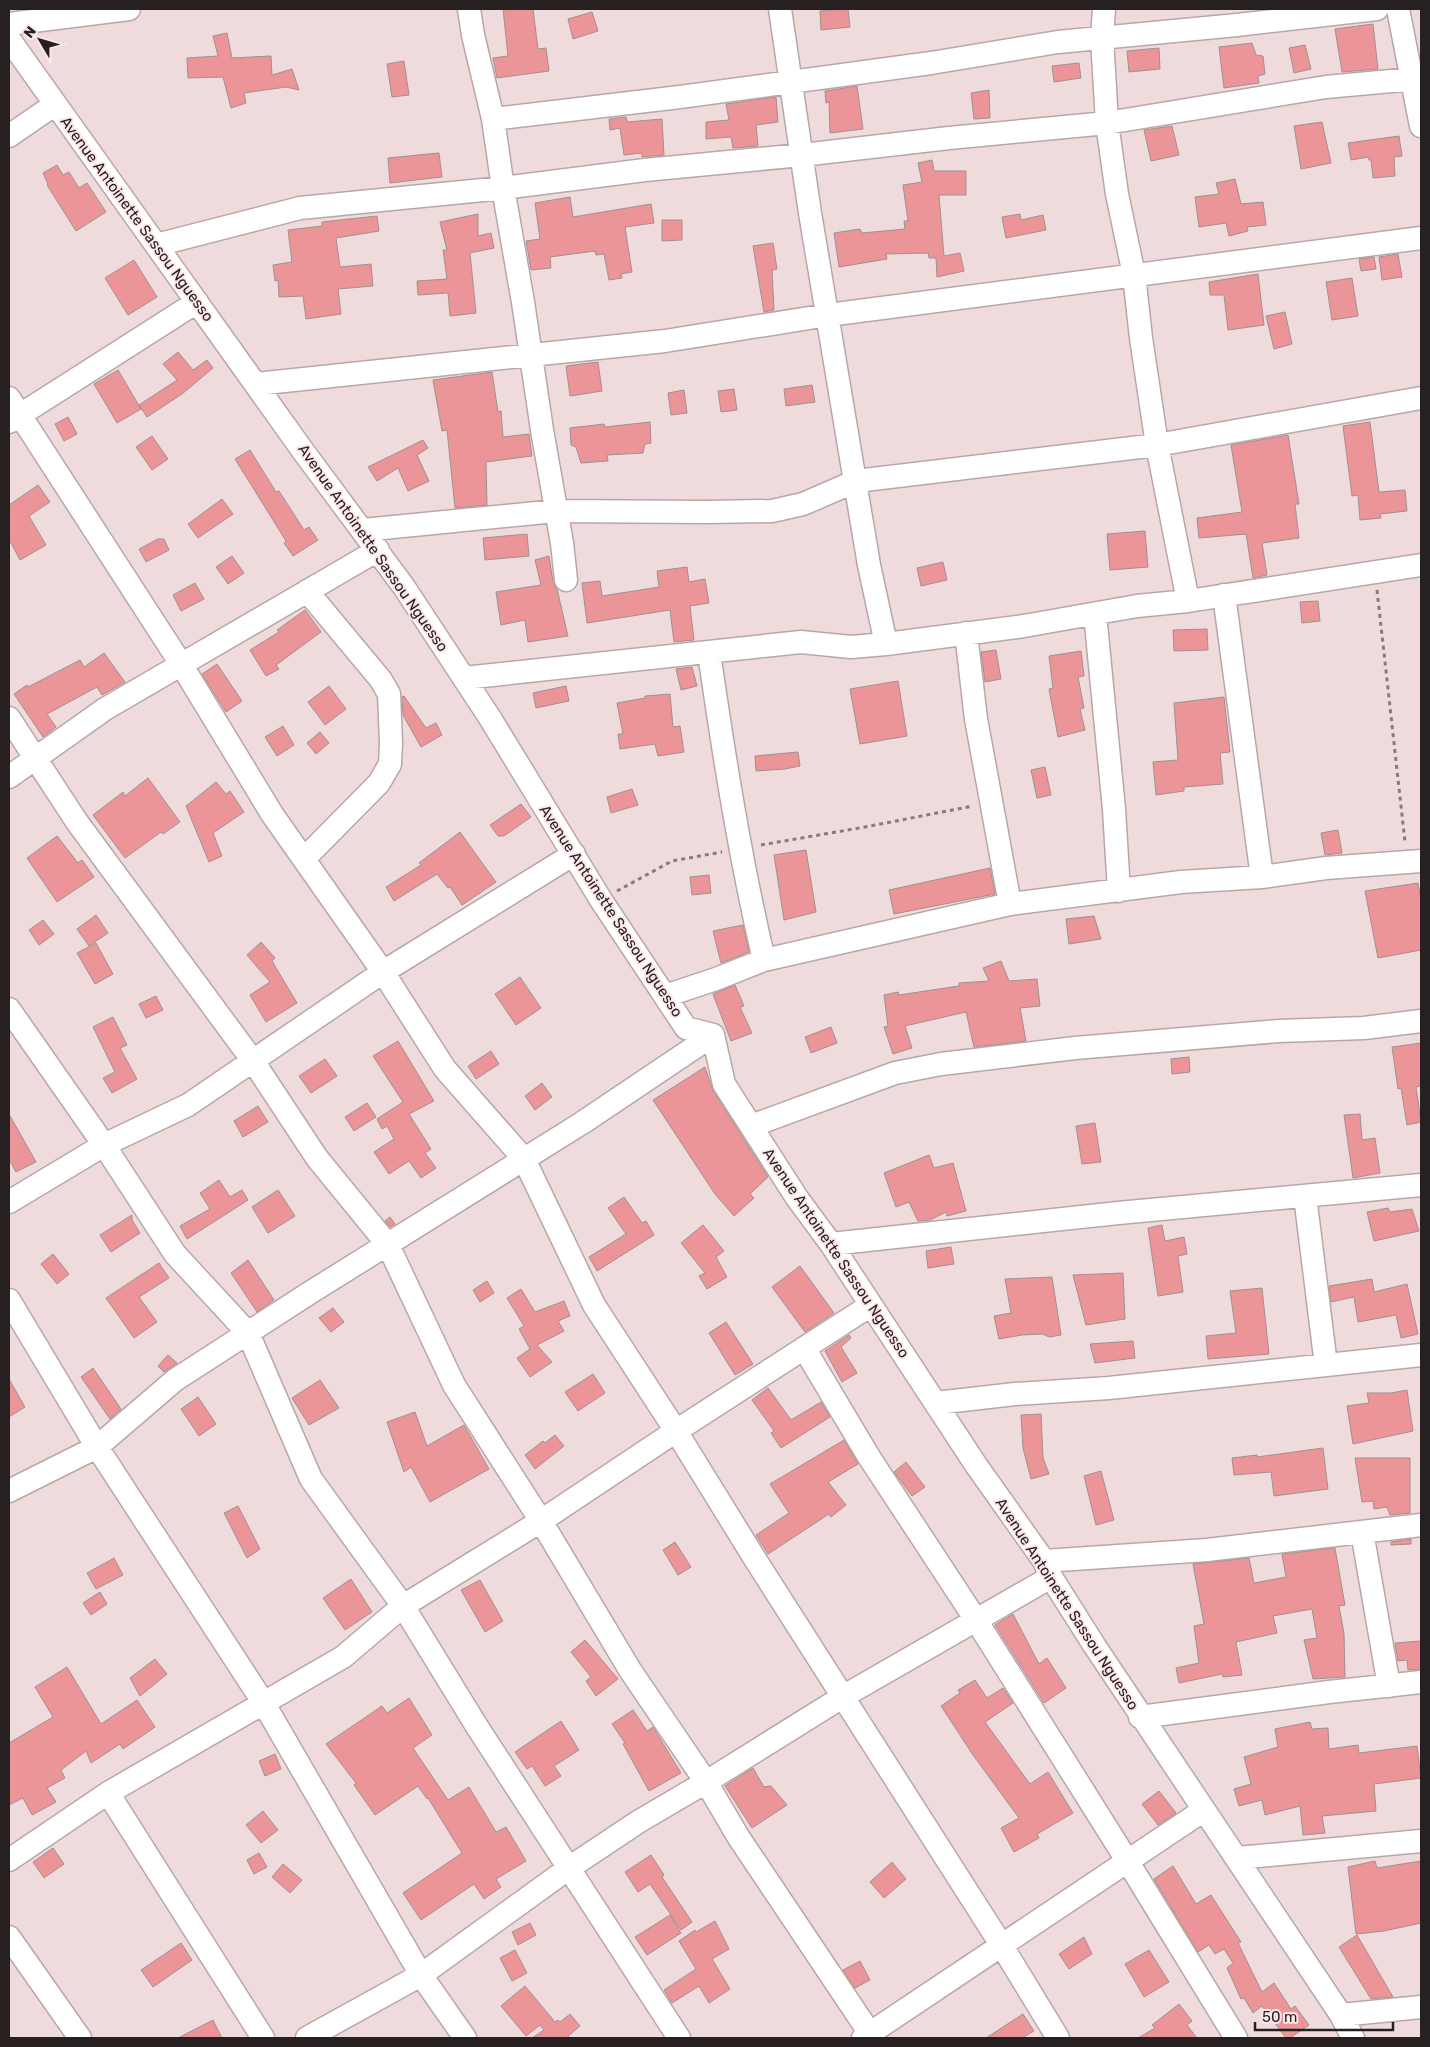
<svg xmlns="http://www.w3.org/2000/svg" width="1430" height="2047" font-family="Rubik,sans-serif">
<rect width="100%" height="100%" fill="#efdbdb"/>
<path fill="#eb9599" stroke="#a28f90" d="M503,9H533L538,49L546,48L549,71L497,78L493,58L508,56Z
M848,9L850,27L821,30L820,11Z
M592,12L598,31L573,39L568,19Z
M1373,24L1378,69L1342,72L1335,29Z
M227,33L232,58L271,56L272,75L292,69L299,90L286,87L244,93L246,103L231,108L223,77L188,78L187,58L218,56L213,36Z
M1252,43L1256,55L1263,56L1265,74L1258,76L1259,83L1224,88L1219,47Z
M1305,45L1311,69L1294,73L1289,48Z
M1159,48L1160,69L1129,72L1127,51Z
M404,61L409,95L392,97L387,64Z
M1079,63L1081,78L1054,82L1052,66Z
M857,86L863,129L830,133L829,102L826,103L825,91Z
M989,90L990,118L974,119L971,93Z
M776,97L778,122L756,125L758,146L733,148L731,137L706,139V122L729,120L726,104Z
M626,117L627,122L662,119L664,155L642,157V153L624,155L620,128L610,130L609,119Z
M1322,122L1331,163L1301,169L1294,126Z
M1172,126L1179,155L1151,161L1144,130Z
M1399,136L1402,156L1394,157L1395,176L1373,178L1371,160H1369V157L1351,160L1348,143Z
M439,153L442,177L390,183L388,158Z
M932,160L934,171H966V195H939L944,256L960,253L964,271L937,277L936,258H929L928,253L886,254L887,259L839,267L834,233L860,229L862,233L905,229L904,221H908L903,185L922,182L918,163Z
M57,165L63,175L69,172L79,188L87,183L106,212L76,231L47,185L48,184L43,173Z
M1235,179L1241,204L1263,202L1266,225L1247,227L1248,231L1229,236L1226,223L1199,227L1195,197L1219,194L1216,183Z
M570,197L573,217L651,204L654,223L625,227L632,272L621,274L622,278L609,280L604,254L596,255L595,251L550,257L551,268L531,270L526,241L540,239L535,203Z
M478,214V236L491,233L494,248L470,253L476,313L450,316L448,293L418,295L417,281L447,279L443,250H447L440,222Z
M1020,214L1021,220L1043,215L1046,230L1006,238L1002,217Z
M377,216L379,231L336,238L340,267L371,264L373,286L338,289L341,314L306,319L303,296L279,297L278,280L275,281L273,265L292,262L288,230L322,226V222Z
M662,220H682V240L662,241Z
M773,243L777,269L772,270L774,310L764,312L753,246Z
M1398,254L1402,277L1382,280L1379,257Z
M1374,257L1376,269L1361,271L1359,259Z
M134,260L157,297L128,315L105,278Z
M1258,274L1264,325L1228,330L1224,295H1210L1209,282Z
M1352,278L1358,316L1332,320L1326,282Z
M1285,312L1292,344L1274,349L1266,316Z
M178,352L193,370L207,360L213,368L182,394L147,417L139,405L177,380L163,364Z
M598,362L602,391L570,396L566,366Z
M118,370L141,409L117,423L94,384Z
M492,372L498,412L501,411L503,437L529,434L532,456L486,462L487,505L455,508L447,430L442,431L433,380Z
M812,385L815,402L786,406L784,389Z
M734,389L737,410L721,412L718,391Z
M684,390L687,413L671,415L668,393Z
M68,417L77,434L64,441L55,424Z
M650,422L651,443L645,444L643,453L607,455L608,461L581,463L576,447L571,445L570,428L604,424L605,427Z
M1370,422L1379,492L1405,490L1407,511L1380,514L1381,518L1360,520L1358,495L1352,496L1343,426Z
M1288,435L1299,504H1295L1299,538L1262,543L1267,575L1253,578L1246,534L1199,538L1197,518L1242,512L1231,445Z
M152,436L168,459L152,470L136,447Z
M423,440L428,448L417,455L429,481L408,491L398,468L377,481L368,467Z
M250,450L276,492L279,491L304,530L309,527L318,540L293,556L284,543L286,541L235,459Z
M38,485L50,502L29,516L46,545L20,560L9,539V505Z
M222,499L233,514L198,538L188,524Z
M1145,531L1148,567L1110,570L1107,534Z
M527,534L529,556L485,560L483,538Z
M158,539H164L169,550L146,562L139,549Z
M232,556L244,573L228,584L216,567Z
M549,556L553,582L557,589L568,636L528,642L525,620L501,625L496,592L541,585L535,560Z
M943,562L947,580L921,586L917,568Z
M687,567L689,582L705,579L709,603L690,606L694,640L674,642L670,610L587,623L582,583L600,581L602,596L659,587L657,571Z
M195,583L204,599L181,611L173,595Z
M1318,601L1320,621L1302,623L1300,602Z
M305,610L321,632L276,665L279,669L266,676L250,650L279,632L277,630Z
M1207,629L1208,650L1174,651L1173,630Z
M996,650L1001,679L985,682L981,652Z
M1081,651L1084,676L1078,677L1084,708L1080,709L1085,730L1058,737L1049,689L1053,688L1049,656Z
M104,653L125,682L102,695L97,687L47,714L56,727L43,737L14,694L27,685L28,687L80,660L84,667Z
M217,664L242,701L226,712L202,674Z
M692,667L697,686L681,690L676,669Z
M898,681L907,736L860,744L850,689Z
M329,686L346,709L325,725L308,702Z
M566,686L569,701L536,708L533,693Z
M670,694L673,727L680,726L684,752L658,756L655,744L620,749L618,734H623L617,703L645,698V696Z
M404,696L426,728L436,723L442,735L421,747L403,715L402,697Z
M1224,697L1230,752L1220,753L1223,784L1184,787V791L1156,795L1153,762L1178,760L1174,703Z
M283,726L294,745L277,756L265,737Z
M320,732L329,743L316,754L307,743Z
M798,752L800,766L785,769L756,771L755,756Z
M1045,767L1051,795L1037,798L1031,770Z
M148,778L180,822L163,834L161,832L125,858L93,815L123,792L125,796Z
M216,782L226,794L230,791L244,812L213,833L222,856L209,862L186,806Z
M632,789L638,805L611,813L607,797Z
M521,804L531,817L504,836H498L490,825Z
M1338,830L1342,853L1325,855L1321,833Z
M460,832L496,882L462,905L450,887L448,888L437,874L394,901L386,887L421,865L419,863Z
M57,836L78,863L82,860L94,877L57,902L27,858Z
M806,850L816,912L784,920L774,855Z
M990,868L995,894L894,914L889,890Z
M709,875L711,893L692,895L690,877Z
M1418,883L1421,899V950L1378,958L1365,891Z
M96,915L108,933L89,946L77,929Z
M1094,916L1101,939L1069,944L1066,919Z
M43,920L54,934L39,945L29,930Z
M743,925L749,952L721,963L713,931Z
M261,942L275,958L272,961L297,1003L266,1022L250,995L270,982L247,955Z
M96,943L113,974L95,984L77,953Z
M1001,961L1009,981L1037,979L1040,1006L1020,1008L1026,1041L974,1047L966,1012L905,1026L912,1048L893,1054L884,1027L888,1026L884,995L898,992L899,995L959,986V983L989,981L983,968Z
M520,977L541,1008L516,1025L495,994Z
M735,985L744,1006L740,1007L752,1033L731,1041L713,994Z
M156,996L163,1010L146,1018L139,1004Z
M113,1017L127,1045L120,1048L137,1079L112,1093L103,1078L115,1072L93,1027Z
M831,1027L837,1043L811,1053L805,1037Z
M398,1041L434,1101L409,1114L431,1149L425,1153L436,1168L421,1178L409,1161L389,1174L374,1152L394,1139L387,1126L382,1129L377,1119L403,1102L373,1056Z
M1421,1043V1086L1416,1087L1421,1122L1407,1125L1401,1088L1398,1089L1392,1047Z
M491,1051L499,1064L476,1079L468,1066Z
M1189,1057L1190,1072L1172,1074L1171,1059Z
M325,1059L337,1076L311,1093L299,1076Z
M705,1067L713,1091L768,1177L750,1194L754,1198L734,1216L715,1194L653,1100Z
M542,1083L552,1097L535,1110L525,1096Z
M367,1103L376,1117L354,1131L345,1117Z
M258,1106L268,1122L243,1137L234,1121Z
M9,1114L36,1162L16,1172L9,1159Z
M1360,1114L1362,1140L1375,1138L1380,1173L1353,1178L1344,1115Z
M1095,1123L1101,1162L1082,1164L1076,1126Z
M929,1155L934,1168L953,1163L966,1211L947,1216L946,1212L930,1220L918,1221L909,1202L896,1207L884,1173Z
M219,1180L230,1197L242,1190L248,1200L187,1239L180,1226L210,1209L200,1193Z
M278,1190L295,1216L268,1233L252,1207Z
M624,1197L642,1223L646,1221L654,1235L597,1271L589,1257L626,1234L608,1208Z
M1388,1208L1390,1212L1412,1209L1419,1231L1374,1241L1367,1212Z
M132,1215V1220L140,1233L111,1252L100,1235Z
M390,1217L395,1224L390,1227L385,1221Z
M703,1225L724,1251L716,1257L727,1277L707,1289L699,1276L705,1273L681,1243Z
M1162,1225L1165,1241L1184,1237L1187,1254L1178,1256L1183,1292L1158,1296L1148,1228Z
M951,1247L954,1264L928,1268L926,1251Z
M53,1254L69,1274L57,1284L41,1264Z
M248,1260L274,1300L257,1312L231,1273Z
M159,1263L169,1278L139,1297L157,1322L134,1338L106,1298Z
M800,1266L834,1313L805,1332L772,1287Z
M1123,1273L1125,1319L1086,1325L1073,1275Z
M1052,1277L1061,1335L1049,1337L1043,1334L1022,1335L999,1339L994,1316L1011,1313L1005,1279Z
M1372,1279L1374,1292L1407,1284L1418,1334L1401,1338L1396,1315L1358,1322L1354,1297L1331,1302L1329,1286Z
M487,1281L494,1293L480,1302L473,1290Z
M1262,1288L1269,1354L1208,1359L1206,1336L1236,1333L1230,1291Z
M521,1289L535,1312L564,1301L570,1316L558,1321L564,1331L537,1345L552,1362L530,1377L517,1358L530,1349L519,1329L524,1326L507,1298Z
M333,1308L344,1322L331,1332L319,1318Z
M726,1322L753,1364L735,1375L709,1333Z
M849,1335L851,1338L841,1347L857,1373L842,1382L825,1351Z
M1133,1341L1135,1358L1095,1363L1090,1344Z
M168,1355L177,1363L164,1372L158,1366Z
M93,1368L121,1409L110,1419L81,1377Z
M593,1374L605,1393L578,1411L565,1392Z
M9,1379L25,1407L9,1417Z
M320,1380L339,1408L309,1425L292,1398Z
M768,1388L791,1420L821,1402L830,1417L781,1448L771,1433L774,1431L752,1400Z
M1407,1390L1413,1431L1353,1444L1347,1406L1369,1403L1367,1393H1391Z
M198,1397L216,1424L199,1436L181,1409Z
M415,1412L427,1446L464,1425L489,1469L430,1502L411,1467L404,1472L387,1422Z
M1041,1414L1043,1458L1049,1474L1031,1479L1023,1448L1021,1415Z
M555,1435L564,1446L535,1469L525,1455L543,1441L545,1443Z
M844,1440L858,1464L828,1482L846,1505L831,1517L829,1514L768,1554L756,1535L789,1513L770,1484Z
M1323,1448L1328,1489L1274,1496L1271,1472L1234,1475L1232,1458L1257,1455V1457Z
M1355,1458H1410V1513L1390,1515L1387,1507L1374,1509L1373,1501L1362,1502Z
M906,1462L925,1487L912,1496L894,1472Z
M1101,1471L1114,1520L1096,1525L1084,1476Z
M238,1506L260,1549L247,1558L224,1513Z
M1411,1539V1544L1391,1545V1542Z
M675,1542L691,1567L678,1575L663,1550Z
M1335,1548L1345,1605L1339,1606L1344,1634L1345,1677L1313,1679L1304,1640L1317,1638L1312,1609L1273,1616L1277,1633L1236,1642L1242,1675L1223,1677L1222,1674L1179,1683L1176,1668L1199,1663L1194,1626L1204,1624L1193,1564L1249,1558L1254,1583L1286,1577L1282,1554Z
M114,1558L123,1575L96,1589L87,1573Z
M351,1579L372,1612L345,1630L323,1598Z
M480,1580L503,1621L485,1632L461,1590Z
M100,1592L107,1604L91,1615L83,1603Z
M1013,1614L1039,1664L1047,1658L1066,1688L1044,1703L995,1625Z
M585,1640L618,1679L596,1696L586,1681L591,1677L571,1652Z
M1421,1641V1669L1408,1670L1407,1660L1398,1661L1395,1643Z
M155,1659L167,1674L140,1696L130,1678Z
M67,1667L101,1724L137,1700L155,1727L123,1749L120,1744L91,1763L86,1751L61,1770L65,1778L47,1788L56,1802L32,1815L23,1798L9,1805V1743L53,1717L35,1687Z
M975,1680L987,1698L1003,1688L1013,1703L985,1722L1030,1784L1048,1772L1073,1813L1037,1834L1039,1838L1014,1852L1001,1828L1019,1818L973,1755L941,1706L960,1693L958,1690Z
M409,1698L432,1735L413,1748L448,1800L469,1787L496,1832L506,1827L526,1861L496,1879L501,1887L484,1899L474,1884L421,1920L403,1893L462,1853L428,1798L427,1799L418,1786L375,1815L354,1785L356,1783L326,1744L382,1706L387,1713Z
M633,1710L647,1731L653,1727L681,1773L649,1791L623,1744L625,1743L612,1724Z
M561,1721L579,1750L554,1766L561,1776L545,1786L532,1766L527,1769L515,1752Z
M1310,1722L1312,1729L1328,1728L1329,1749L1358,1745L1359,1753L1417,1746L1421,1778L1374,1784L1376,1811L1322,1816L1325,1833L1303,1835L1300,1806L1265,1815L1262,1800L1239,1806L1234,1789L1251,1784L1244,1757L1278,1747L1275,1729Z
M275,1754L281,1769L265,1776L259,1761Z
M753,1768L764,1787L771,1786L787,1805L752,1828L725,1786Z
M1159,1791L1176,1813L1158,1825L1142,1804Z
M263,1811L278,1830L261,1843L246,1825Z
M53,1848L64,1864L44,1878L33,1862Z
M259,1853L267,1867L254,1874L247,1860Z
M651,1855L664,1875L662,1877L692,1922L681,1930L650,1884L638,1892L625,1872Z
M1375,1861L1377,1868L1421,1861V1923L1384,1931L1356,1934L1348,1867Z
M892,1862L906,1879L884,1898L870,1882Z
M283,1864L302,1880L290,1893L272,1877Z
M1173,1866L1196,1904L1211,1895L1241,1942L1238,1943L1262,1992L1274,1983L1291,2009L1295,2006L1309,2025L1290,2038H1286L1262,2006L1253,2013L1244,1998L1241,1999L1227,1968L1233,1963L1224,1949L1215,1954L1209,1945L1198,1952L1154,1879Z
M670,1915L681,1933L647,1955L635,1937Z
M715,1921L729,1949L712,1959L730,1989L709,2003L699,1986L672,2003L664,1990L696,1969L679,1941L695,1930L696,1932Z
M530,1923L536,1935L518,1945L512,1932Z
M1357,1935L1393,1997L1371,1999L1339,1947Z
M1084,1937L1092,1954L1069,1969L1059,1954Z
M181,1943L192,1960L153,1987L141,1970Z
M515,1950L527,1973L512,1981L500,1958Z
M1149,1950L1169,1982L1144,1997L1125,1964Z
M860,1961L870,1980L855,1988L843,1970Z
M525,1986L555,2022L558,2020L560,2022L570,2014L580,2026L568,2036L570,2038H532L544,2030L540,2025L526,2036L501,2006Z
M1179,2004L1192,2021L1187,2025L1197,2038H1138L1155,2028L1152,2025Z
M1023,2014L1034,2031L1022,2038H986Z
M213,2020L222,2038H178Z"/>
<g fill="none" stroke-linecap="round" stroke-linejoin="round">
<defs>
<path id="minor" d="M469,9L473,35L493,119L503,188L523,302L542,430L562,543L566,580
M780,9L810,213L869,565L886,644
M1104,9L1102,38L1107,123L1117,194L1134,275L1141,338L1157,445L1188,601
M1398,9L1421,126
M9,24L129,9
M9,39L303,451L404,587L490,718L601,900L686,1028L713,1035L724,1084L797,1198L831,1244L976,1465L1044,1561L1051,1577L1094,1645L1341,2015L1353,2038
M493,119L680,97L931,63L1058,42L1237,25L1377,9
M9,136L54,105
M156,245L300,208L503,188L645,170L802,155L949,138L1107,123L1326,87L1413,79
M256,384L665,341L828,315L1421,238
M9,398L181,664L272,814L383,972L445,1069L524,1159L594,1305L676,1431L755,1559L1002,1946L1058,2038
M9,422L197,302
M363,530L556,511L707,512L772,511L803,504L856,481L1157,445L1421,398
M1224,595L1262,877
M1095,614L1114,809L1119,891
M966,633L976,719L1010,904
M709,653C724,756 740,858 764,960
M464,678L801,642L851,647L886,644L1024,626L1137,606L1188,601L1421,565
M9,718L77,822L253,1061L317,1158L388,1245L454,1385L541,1521L630,1670L706,1782L739,1838L873,2038
M9,777L105,709L378,550
M304,859L379,783L390,764L391,743L389,694L381,680L307,591
M665,996L716,979L764,960L1010,904L1181,882L1262,877L1326,868L1421,861
M9,1009L104,1145L175,1254L248,1333L311,1479L403,1606L476,1725L679,2038
M751,1126L895,1073L941,1064L1075,1048L1279,1031L1364,1028L1421,1021
M1305,1196L1326,1365
M9,1202L104,1145L188,1105L383,972L574,854
M831,1244L1118,1213L1421,1185
M9,1300L97,1447L263,1702L421,1975L465,2038
M804,1348L869,1457L976,1620L1128,1862L1236,2038
M936,1403L1015,1394L1109,1388L1421,1355
M9,1491L97,1447L175,1380L311,1292L582,1123L713,1035
M1362,1532L1389,1686
M1044,1561L1207,1550L1421,1525
M1140,1717L1329,1692L1421,1682
M108,1793L263,2038
M1237,1858L1421,1841
M9,1860L108,1793L343,1657L403,1606L541,1521L676,1431L871,1305
M9,1937L80,2038
M1341,2015L1421,2007
M307,2038L421,1975L569,1868L638,1822L706,1782L844,1696L1051,1577
M863,2038L1204,1810"/>
</defs>
<use href="#minor" stroke="#b9a7a7" stroke-width="25"/>
<path stroke="#887b7b" stroke-width="3" stroke-dasharray="4 4" stroke-linecap="butt" d="M1377,590L1405,842
M761,845L865,827L973,806
M617,891L672,861L722,852"/>
<use href="#minor" stroke="#fff" stroke-width="22"/>
</g>
<g text-anchor="middle" dominant-baseline="central" stroke-width="4" stroke-linejoin="round" paint-order="stroke">
<g font-size="15" fill="#272020" stroke="#fce8e9">
<text transform="translate(137 219) rotate(54)">Avenue Antoinette Sassou Nguesso</text>
<text transform="translate(373 548) rotate(55)">Avenue Antoinette Sassou Nguesso</text>
<text transform="translate(611 911) rotate(57)">Avenue Antoinette Sassou Nguesso</text>
<text transform="translate(836 1253) rotate(56)">Avenue Antoinette Sassou Nguesso</text>
<text transform="translate(1067 1604) rotate(57)">Avenue Antoinette Sassou Nguesso</text>
</g>
</g>
<rect width="1430" height="2047" fill="none" stroke="#272020" stroke-width="20"/>
<g transform="translate(40 40) rotate(308)" stroke="#fce8e9" stroke-width="4" paint-order="stroke">
<path d="M0-4L9 19L0 12L-9 19Z" fill="#272020"/>
<text y="-8" font-size="14" font-weight="bold" text-anchor="middle" fill="#272020">N</text>
</g>
<path d="M1255 2022v8h138v-8" fill="none" stroke="#272020" stroke-width="2.5"/>
<text x="1262" y="2022" font-size="15" fill="#272020" stroke="#fce8e9" stroke-width="4" paint-order="stroke">50 m</text>
</svg>
